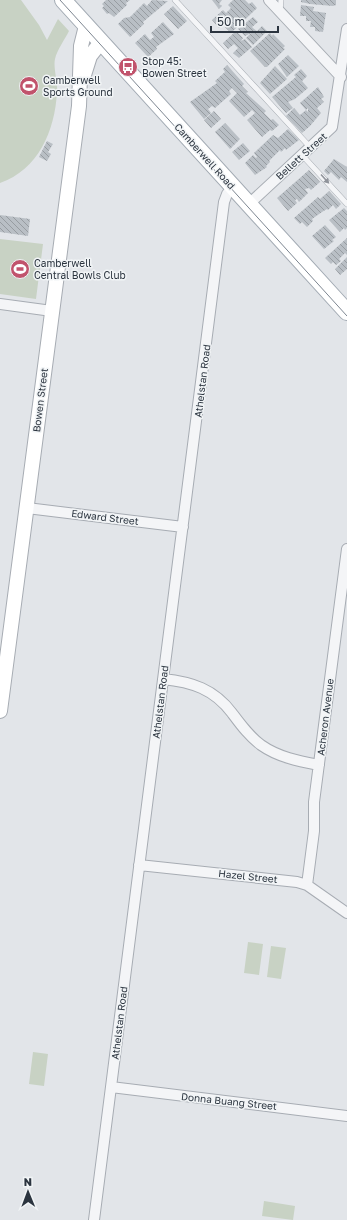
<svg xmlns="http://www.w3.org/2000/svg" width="347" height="1220" font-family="'Golos Text',sans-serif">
<defs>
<pattern id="building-back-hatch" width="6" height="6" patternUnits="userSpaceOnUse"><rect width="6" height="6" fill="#b9bfc5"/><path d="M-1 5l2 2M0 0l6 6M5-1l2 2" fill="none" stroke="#979ca1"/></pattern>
</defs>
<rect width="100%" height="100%" fill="#e2e5e9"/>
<path fill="#c8d2c4" d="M0,0H21L39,25L47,40L58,19L69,31C65,39 57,50 55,59C53,67 58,83 57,92C55,131 38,170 0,183Z
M0,239L43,244L36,299L0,294Z
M248,942L263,944L259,975L244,973Z
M271,946L286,948L281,979L267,977Z
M33,1052L48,1054L44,1086L29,1084Z
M264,1201L295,1206L293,1220L262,1216Z"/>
<path fill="url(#building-back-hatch)" d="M106,0H130L126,3L127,5L114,17L109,13L107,14L102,8L104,6L102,4Z
M152,0L168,1L143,22L144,24L130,37L118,24L124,18L130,17L144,3L147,6Z
M212,0H222L219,4L222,6L219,9Z
M233,0H245L249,4L252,2L257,8L231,33L225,27L230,22L229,21L224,26L222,24L219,28L212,20L223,10L226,13L231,8L228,5Z
M301,0H336V5L333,6L310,4L301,2Z
M301,5L314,7L313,11L326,13L323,32L315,31V27H310L311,21H306V16H300Z
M173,6L187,21L178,29L164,14Z
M253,17L258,22L252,27L254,29L257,31L262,26L267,31L253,45L246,38L251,33L245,36L238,29Z
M163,22L174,34L156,47L157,49L148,57L135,43L145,34L150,40L154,37L151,33Z
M236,31L243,38L241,41L245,39L252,47L239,58L233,53L238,48L234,44L228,49L223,43Z
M270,33L272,36L273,34L285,46L283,48L285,49L267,67H265L250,51Z
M288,55L299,66L287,77L278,64Z
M227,65L244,84L242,86L248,92L246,93L266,111L264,113L271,120L273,119L279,125L272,131L270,130L262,137L247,120L255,113L252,110L244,117L229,101L237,93L232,88L229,91L231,94L215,108L212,106L208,109L211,113L204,119L190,102L217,83L215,81L225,72L223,69Z
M275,66L287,79L270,94L260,83Z
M301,69L307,76L302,81L308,88L295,99L288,102L293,108L286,113L272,97L296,77L294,75Z
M318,87L324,97L321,99L324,102L317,108L321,113L310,126L302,133L286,116L294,108L300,115L306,110L308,112V108L306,110L300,103Z
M214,111L221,119L211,128L204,120Z
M225,123L240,139L230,149L215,132Z
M288,129L299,140L286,150L285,148L281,152L280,150L269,161L270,162L266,166L267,167L255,175L245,163L253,155L256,158L257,157L254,153L273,135L278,138Z
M47,141L53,144L48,152L51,154L47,161L39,157Z
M243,143L250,151L239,160L232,152Z
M334,159L347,167V182L341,177L339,180L331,172L328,175L324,171Z
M309,170L320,182L311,190L309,188L305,189L308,193L299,202L297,199L295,200L297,203L288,211L277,198Z
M329,191L341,204L336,209L333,205L328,210L327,209L322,212L312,219L313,221L307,227L302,222L300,224L294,218L318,197L320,199Z
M344,208L347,211V228L345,230L344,228L340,232L329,220Z
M0,215L30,219L28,236L0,232Z
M325,225L336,237L332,240L334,241L324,249L312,236Z
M347,238V255L345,253L339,259L341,261L336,265L333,262L331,264L325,258Z
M347,257V269L340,275L335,269Z"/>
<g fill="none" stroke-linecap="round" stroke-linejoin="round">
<defs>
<path id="lane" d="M175,0L310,147
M280,11L281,0
M302,155L347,204"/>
<path id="street" d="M269,0L341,77
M249,204L332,127L347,29
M0,304L52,311
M27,508L183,527
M163,679C192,682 214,689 232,713C241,725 249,736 261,745C278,757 298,761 319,765
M139,865L297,882L307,885L347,913
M307,885L314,831V802L347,549
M111,1087L347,1116
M94,1220L224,202L227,194L233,186"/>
<path id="secondary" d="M84,75L90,56L101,42
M0,711L79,106L81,46L86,26"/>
<path id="primary" d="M63,0L347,312"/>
</defs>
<use href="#lane" stroke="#a7acb3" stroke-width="6"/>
<use href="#street" stroke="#a7acb3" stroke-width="12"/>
<use href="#secondary" stroke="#a7acb3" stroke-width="16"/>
<use href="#primary" stroke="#a2aab3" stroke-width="18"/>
<use href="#lane" stroke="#f4f5f7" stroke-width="5"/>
<use href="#street" stroke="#f4f5f7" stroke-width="10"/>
<use href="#secondary" stroke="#fff" stroke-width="14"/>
<use href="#primary" stroke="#fff" stroke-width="16"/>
<path stroke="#7d8691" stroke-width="1" d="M60,0L347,316"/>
</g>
<defs><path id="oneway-solid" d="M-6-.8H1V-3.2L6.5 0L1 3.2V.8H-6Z"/></defs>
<use fill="#90949b" href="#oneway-solid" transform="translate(325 179) rotate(48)"/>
<defs>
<symbol id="bus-disc" viewBox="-11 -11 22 22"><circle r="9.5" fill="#c1536c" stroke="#f1f4f6"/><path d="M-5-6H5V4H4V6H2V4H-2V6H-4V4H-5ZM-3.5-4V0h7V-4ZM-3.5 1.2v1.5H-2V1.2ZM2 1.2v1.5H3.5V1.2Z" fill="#fff"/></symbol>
<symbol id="stadium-disc" viewBox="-11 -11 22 22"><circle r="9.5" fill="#c1536c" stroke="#f1f4f6"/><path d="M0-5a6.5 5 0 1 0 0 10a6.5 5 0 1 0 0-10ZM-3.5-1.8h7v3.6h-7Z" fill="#fff"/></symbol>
</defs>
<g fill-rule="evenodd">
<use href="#bus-disc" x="117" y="56" width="22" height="22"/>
<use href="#stadium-disc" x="18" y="75" width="22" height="22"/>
<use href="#stadium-disc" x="9" y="258" width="22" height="22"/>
</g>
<g text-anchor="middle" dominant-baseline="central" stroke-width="3" stroke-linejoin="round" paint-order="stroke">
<g font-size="10" fill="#2b343f" stroke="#f1f4f6" text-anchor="start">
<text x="142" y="61">Stop 45:<tspan x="142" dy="12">Bowen Street</tspan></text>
<text x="43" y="80">Camberwell<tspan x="43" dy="12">Sports Ground</tspan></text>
<text x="34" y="263">Camberwell<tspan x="34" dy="12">Central Bowls Club</tspan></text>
</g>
<g font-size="10" fill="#2b343f" stroke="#f1f4f6">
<text transform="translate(205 156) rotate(48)">Camberwell Road</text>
<text transform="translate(301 156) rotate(-42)">Bellett Street</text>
<text transform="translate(202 381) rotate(-83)">Athelstan Road</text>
<text transform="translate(40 400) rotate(-83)">Bowen Street</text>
<text transform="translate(105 517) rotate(7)">Edward Street</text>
<text transform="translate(160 702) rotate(-83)">Athelstan Road</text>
<text transform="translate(325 717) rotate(-83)">Acheron Avenue</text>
<text transform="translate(248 876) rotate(6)">Hazel Street</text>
<text transform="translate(119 1023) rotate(-83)">Athelstan Road</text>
<text transform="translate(229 1101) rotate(6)">Donna Buang Street</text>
</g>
</g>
<g transform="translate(28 1192) rotate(359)" stroke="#f1f4f6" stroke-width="3" paint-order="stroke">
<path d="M0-3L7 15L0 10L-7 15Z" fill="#2b343f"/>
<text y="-6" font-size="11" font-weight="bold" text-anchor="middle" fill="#2b343f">N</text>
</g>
<path d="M211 26v6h67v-6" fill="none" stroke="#2b343f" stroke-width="2"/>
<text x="217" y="26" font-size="12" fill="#2b343f" stroke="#f1f4f6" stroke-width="3" paint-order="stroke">50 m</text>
</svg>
